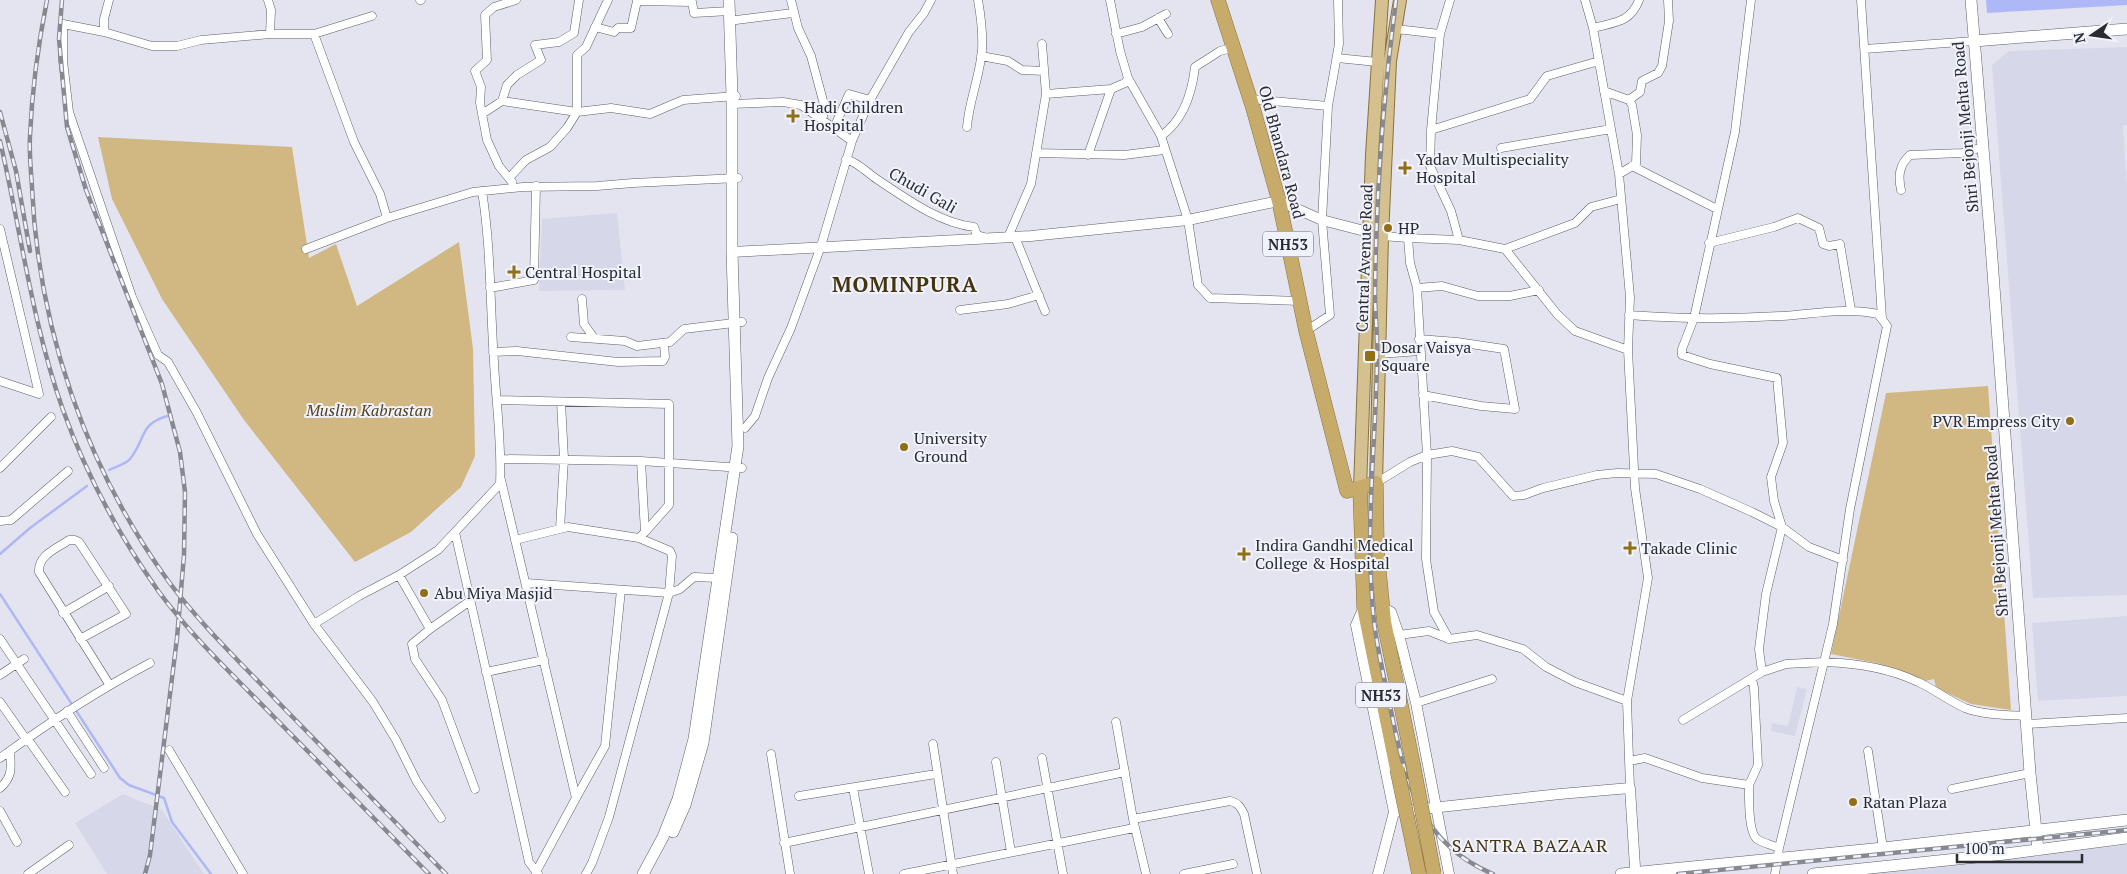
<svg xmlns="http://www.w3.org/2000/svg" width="2127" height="874" font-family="'PT Serif',serif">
<rect width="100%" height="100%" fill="#e3e4ef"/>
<path fill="#d6d8ea" d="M2127,47V125L2123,126L2127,186V595L2033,598L1992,65L2009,51Z
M617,213L625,290L539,291L542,219Z
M2127,616V696L2038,701L2032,623Z
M1797,687L1807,689L1795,736L1771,731L1772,723L1788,726Z
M123,794L162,810L204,874H107L75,823Z
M2127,845V874H1838L1871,872Z"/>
<path fill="#d1b782" d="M98,137L292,147L309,258L336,244L357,306L459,242L473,349L475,456L461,487L411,532L355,562L244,420L162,299L112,199Z
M1988,386L2011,710L1971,704L1936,688L1934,679L1926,681L1881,664L1831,654L1886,393Z"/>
<path fill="#afb8f7" d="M1986,0H2127V5L1987,13Z"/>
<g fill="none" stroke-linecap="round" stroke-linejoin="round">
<path stroke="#afb8f7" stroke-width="2.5" d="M109,470C115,467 126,464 130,459C147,438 138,423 171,415
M0,554L30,528L87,486
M0,594L120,778L129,785L164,798L172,822L211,874"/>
<defs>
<path id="minor" d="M109,0L104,19V32L152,46H177L201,40L270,34H314L354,142L380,194L387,218
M268,0L271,10L270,34
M420,0H421
M791,0L798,28L811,56L825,108L822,120
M1110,0L1120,51L1128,78L1161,136L1188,220L1198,285L1210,298L1300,301
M1585,0L1593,28L1619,174L1630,297L1628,350L1635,488L1648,578L1627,701L1630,788
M1751,0L1735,132L1694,318L1682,349V355L1710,364L1777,378L1783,443L1771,477L1774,501L1782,527L1766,594L1759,649L1762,672
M1861,0L1882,318
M1158,18L1168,34
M736,20L793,13
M595,27L614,32L618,28H631L637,1L692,2L694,13L730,11
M1593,28C1615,22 1630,23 1639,0
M1396,29L1440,34L1431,130L1430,166L1451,211L1459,240L1408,238
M104,32L63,24V61L69,112L132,297L158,355L168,362L197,413L257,534L314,624L373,702L396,740L417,782L441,818
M314,34L372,16
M1116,34L1142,27L1166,14
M1440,34L1450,0
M1865,49L1974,41
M981,56L1008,61L1022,70L1044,71
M1337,58L1377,62
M1604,91L1629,100L1632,105L1637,135L1636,164L1619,174
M1046,94L1111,89
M1251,99L1328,106
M1629,100L1640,92L1642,81L1658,73L1662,66L1669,21L1668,0
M502,101L507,85L517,75L541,60L535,45L559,42L574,33L579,0
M732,104L783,102L801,105L852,141L821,246L791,328L768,378L755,416L745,428
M482,114L502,101L577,112V55L586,47L608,0
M967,127C969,101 980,76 982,50C983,33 981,17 978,0
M834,128L849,94L870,100
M1431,130L1530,99L1547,76L1599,61
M1161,136C1184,120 1192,93 1195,67L1220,51L1232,48
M852,141L870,100L909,32L924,13L931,0
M1501,148L1611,129
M1036,153L1124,155L1164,150
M1088,155L1111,89L1125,83L1128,78
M846,159C859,163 866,172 878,180C907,199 939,223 974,227L977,235L984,237
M1632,166L1717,209
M509,178L526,160L550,147L567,128L577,112L611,108L650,114L683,100L736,96
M512,182L499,166L487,140L480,103L481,87L475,71L487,60L485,15L494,7L516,0
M1901,190C1898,176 1899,165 1910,155L1962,153L1983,147
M482,191C491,247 490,305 494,362C496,403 502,443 500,484L455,532L529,862L538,874
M0,229L39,394L0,381
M1008,237L1031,184L1046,94L1042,44
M1015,237L1045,311
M1459,240L1505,249L1557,314L1575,331L1628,350
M1709,243L1774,227L1798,218L1819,228L1823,244L1829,246L1840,244L1851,310
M306,249L387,218L473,192L523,187L597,186L633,183L738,178
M1505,249L1575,223L1591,207L1621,199
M490,288L534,280L536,186
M1417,288L1442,286L1478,296H1510L1539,290
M582,299L584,324L594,338
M960,310L1008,304L1039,295
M1629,315C1680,319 1731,319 1782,316C1814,314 1847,307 1878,314L1887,326L1850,509L1833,624L1824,662L1786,664L1762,672L1683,720
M1306,331L1330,315L1322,220L1328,106L1339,44L1338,0
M571,337L625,341L637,346L670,342L684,329L742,322
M1419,339L1457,342L1504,349L1515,409L1481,406L1423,395
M493,352L517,351L618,362L663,361L665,357L664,343
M1379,354L1420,351
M497,400L669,404V505L645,532
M501,459L641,461L742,468
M0,468L51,417
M501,480L576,798L536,872
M1376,483L1410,462L1427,455L1417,288L1410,263L1408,238L1382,236
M0,521L11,520L68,471
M560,529L564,459L561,402
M455,532L438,550L399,575L430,629L470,601
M515,540L568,527L639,538L645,532L641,461
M526,583L669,593L680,589L694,577L718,578
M63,613L109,586
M314,624L359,596L399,575
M430,629L412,644L415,659L442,700L475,789
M1399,635L1429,631L1449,639L1477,635L1523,649L1546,667L1575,682L1627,701
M0,639L91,774
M80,639L126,614L79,542L75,540H69C56,549 38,555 39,572L109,684
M1449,639L1434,612L1426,559L1427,455L1452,451L1478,457L1513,496L1524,495L1543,488L1597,475L1617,473L1656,474L1700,489L1752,512L1782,527L1809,547L1843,560
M486,672L544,660
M0,675L24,659
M0,702L26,739
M1416,703L1492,679
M67,711L104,768
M1116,722L1133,819L1146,874
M2026,724L2127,718
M27,738L65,792
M933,744L953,874
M169,750L243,874
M1868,751L1883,848
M771,754L790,874
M0,758C48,723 97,691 150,663
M1042,758L1063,874
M1629,761L1645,758L1702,778L1749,785C1749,796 1748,832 1757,839C1762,843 1773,845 1779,848
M996,762L1011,852
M1749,785L1758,765L1754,688L1752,678
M0,788C13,777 11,767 10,751
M853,788L869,874
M1952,789L2030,773
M799,796L936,774
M576,798L605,746L621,590
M0,811L17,842
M1133,819L1230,801C1238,803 1240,806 1244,814L1257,874
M784,843L1125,772
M28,874L69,845
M586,874L592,863L609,817L669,593L672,556L670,551L639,538
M904,874L1134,828
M1184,874L1233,864
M1775,874L1779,848L1824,662C1855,663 1889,668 1918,682C1934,689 1949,701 1965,708C1983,715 2007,715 2026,716"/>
<path id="tertiary" d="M732,252L1031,236L1188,220L1279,201L1322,220L1376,234
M1364,607L1356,625L1394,812L1378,874
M1383,608L1391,612L1399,635L1416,703L1449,874
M1394,812L1560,794L1630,788L1635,867L1634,874"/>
<path id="secondary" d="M1971,0L1991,246L2030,773L2038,850
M1974,41L2127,29
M673,832L685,805L703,743L732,538
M643,874L663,837L678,799L694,739L738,446L732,252V96L729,0
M1621,874L1883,848L2127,820
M1813,874L2005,854L2127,838"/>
<path id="primary" d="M1376,483L1382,236L1390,61L1400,0
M1360,488L1372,155L1382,0"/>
<path id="trunk" d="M1218,0L1253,108L1279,201L1306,331L1347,491L1376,483L1377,551L1384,622L1413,764
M1360,488L1364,607L1397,769"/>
</defs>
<use href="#minor" stroke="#5d5f68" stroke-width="9"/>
<use href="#tertiary" stroke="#5d5f68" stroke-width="11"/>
<use href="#secondary" stroke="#5d5f68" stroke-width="12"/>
<use href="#primary" stroke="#87713e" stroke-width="14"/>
<use href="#trunk" stroke="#87713e" stroke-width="15"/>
<use href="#minor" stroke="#fff" stroke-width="8"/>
<use href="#tertiary" stroke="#fff" stroke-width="10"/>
<use href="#secondary" stroke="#fff" stroke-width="11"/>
<use href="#primary" stroke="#d5c090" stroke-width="12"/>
<use href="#trunk" stroke="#c7ab6b" stroke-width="14"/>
<defs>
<path id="rail" d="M47,0C38,45 32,90 30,136C29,153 31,170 32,187C38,328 86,468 169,582C201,625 241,663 278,702C334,760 390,817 446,874
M62,0L59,39L67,127L86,190L162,384L180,452L185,492L184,555L177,638L150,855L145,874
M1396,0C1383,98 1376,195 1375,294C1375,315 1378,337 1377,358C1376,438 1366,518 1372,598C1374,636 1383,673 1391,711C1406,782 1419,843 1493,874
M0,112L16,171L30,251
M0,141C21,231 32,323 63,410C86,474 120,537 159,592C193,638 235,677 275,718C326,770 378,822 429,874
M1678,874L2127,830"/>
</defs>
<use href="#rail" stroke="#888990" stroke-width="4.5"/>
<use href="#rail" stroke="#f0f2fd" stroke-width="2.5" stroke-dasharray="8" stroke-linecap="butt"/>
<defs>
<path id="trunk-bridge" d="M1413,764L1434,874
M1397,769L1419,874"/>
</defs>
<use href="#trunk-bridge" stroke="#87713e" stroke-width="15" stroke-linecap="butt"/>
<use href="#trunk-bridge" stroke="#c7ab6b" stroke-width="14"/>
</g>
<g fill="#916f15" stroke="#f0f2fd" stroke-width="2">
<path d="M790.5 108.5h5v5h5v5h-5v5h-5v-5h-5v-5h5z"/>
<path d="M1402.5 160.5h5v5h5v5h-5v5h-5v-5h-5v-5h5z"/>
<circle cx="1388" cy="228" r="5"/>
<path d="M511.5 264.5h5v5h5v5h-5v5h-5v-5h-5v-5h5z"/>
<rect x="1364" y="350" width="12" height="12" rx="2.5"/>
<circle cx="2070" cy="421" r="5"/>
<circle cx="904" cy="447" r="5"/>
<path d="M1627.5 540.5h5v5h5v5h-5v5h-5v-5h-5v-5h5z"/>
<path d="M1241.5 546.5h5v5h5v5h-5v5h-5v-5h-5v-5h5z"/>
<circle cx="424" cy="593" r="5"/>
<circle cx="1853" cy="802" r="5"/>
</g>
<g text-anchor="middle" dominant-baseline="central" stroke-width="4" stroke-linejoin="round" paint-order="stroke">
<g fill="#f0f2fd" stroke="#65676d" stroke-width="1">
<rect x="1263" y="231.5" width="50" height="25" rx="4"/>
<rect x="1356" y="682.5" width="50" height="25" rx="4"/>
</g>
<g font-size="15" font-weight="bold" fill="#2a2b2f">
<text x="1288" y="244">NH53</text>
<text x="1381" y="695">NH53</text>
</g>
<g font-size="16" fill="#2a2b2f" stroke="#f0f2fd" text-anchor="start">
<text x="804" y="107">Hadi Children<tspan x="804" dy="18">Hospital</tspan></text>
<text x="1416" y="159">Yadav Multispeciality<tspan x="1416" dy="18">Hospital</tspan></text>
<text x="1398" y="228">HP</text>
<text x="525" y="272">Central Hospital</text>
<text x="1381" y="347">Dosar Vaisya<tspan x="1381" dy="18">Square</tspan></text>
<text x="2060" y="421" text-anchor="end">PVR Empress City</text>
<text x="914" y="438">University<tspan x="914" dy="18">Ground</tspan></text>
<text x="1255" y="545">Indira Gandhi Medical<tspan x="1255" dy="18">College &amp; Hospital</tspan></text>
<text x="1641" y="548">Takade Clinic</text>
<text x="434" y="593">Abu Miya Masjid</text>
<text x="1863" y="802">Ratan Plaza</text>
</g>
<g font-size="16" fill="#2a2b2f" stroke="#f0f2fd">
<text transform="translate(1965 127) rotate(-95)">Shri Bejonji Mehta Road</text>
<text transform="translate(1282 152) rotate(75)">Old Bhandara Road</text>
<text transform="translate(923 190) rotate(30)">Chudi Gali</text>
<text transform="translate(1364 258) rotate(-88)">Central Avenue Road</text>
<text transform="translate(1996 531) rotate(-94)">Shri Bejonji Mehta Road</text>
</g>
<g font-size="16" font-style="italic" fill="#53431f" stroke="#f0f2fd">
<text x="369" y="410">Muslim Kabrastan</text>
</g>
<g font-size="18" letter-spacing="1" fill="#45350c" stroke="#f0f2fd">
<text x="1530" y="845">SANTRA BAZAAR</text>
</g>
<g font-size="21" font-weight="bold" letter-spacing="1" fill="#45350c" stroke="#f0f2fd">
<text x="905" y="284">MOMINPURA</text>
</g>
</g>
<g transform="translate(2092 35) rotate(257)" stroke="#f0f2fd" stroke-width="4" paint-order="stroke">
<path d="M0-4L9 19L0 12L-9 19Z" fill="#2a2b2f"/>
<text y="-8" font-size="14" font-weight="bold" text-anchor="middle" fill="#2a2b2f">N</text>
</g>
<path d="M1957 854v8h125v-8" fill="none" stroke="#2a2b2f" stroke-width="2.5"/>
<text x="1964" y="854" font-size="15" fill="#2a2b2f" stroke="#f0f2fd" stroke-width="4" paint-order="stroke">100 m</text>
</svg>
